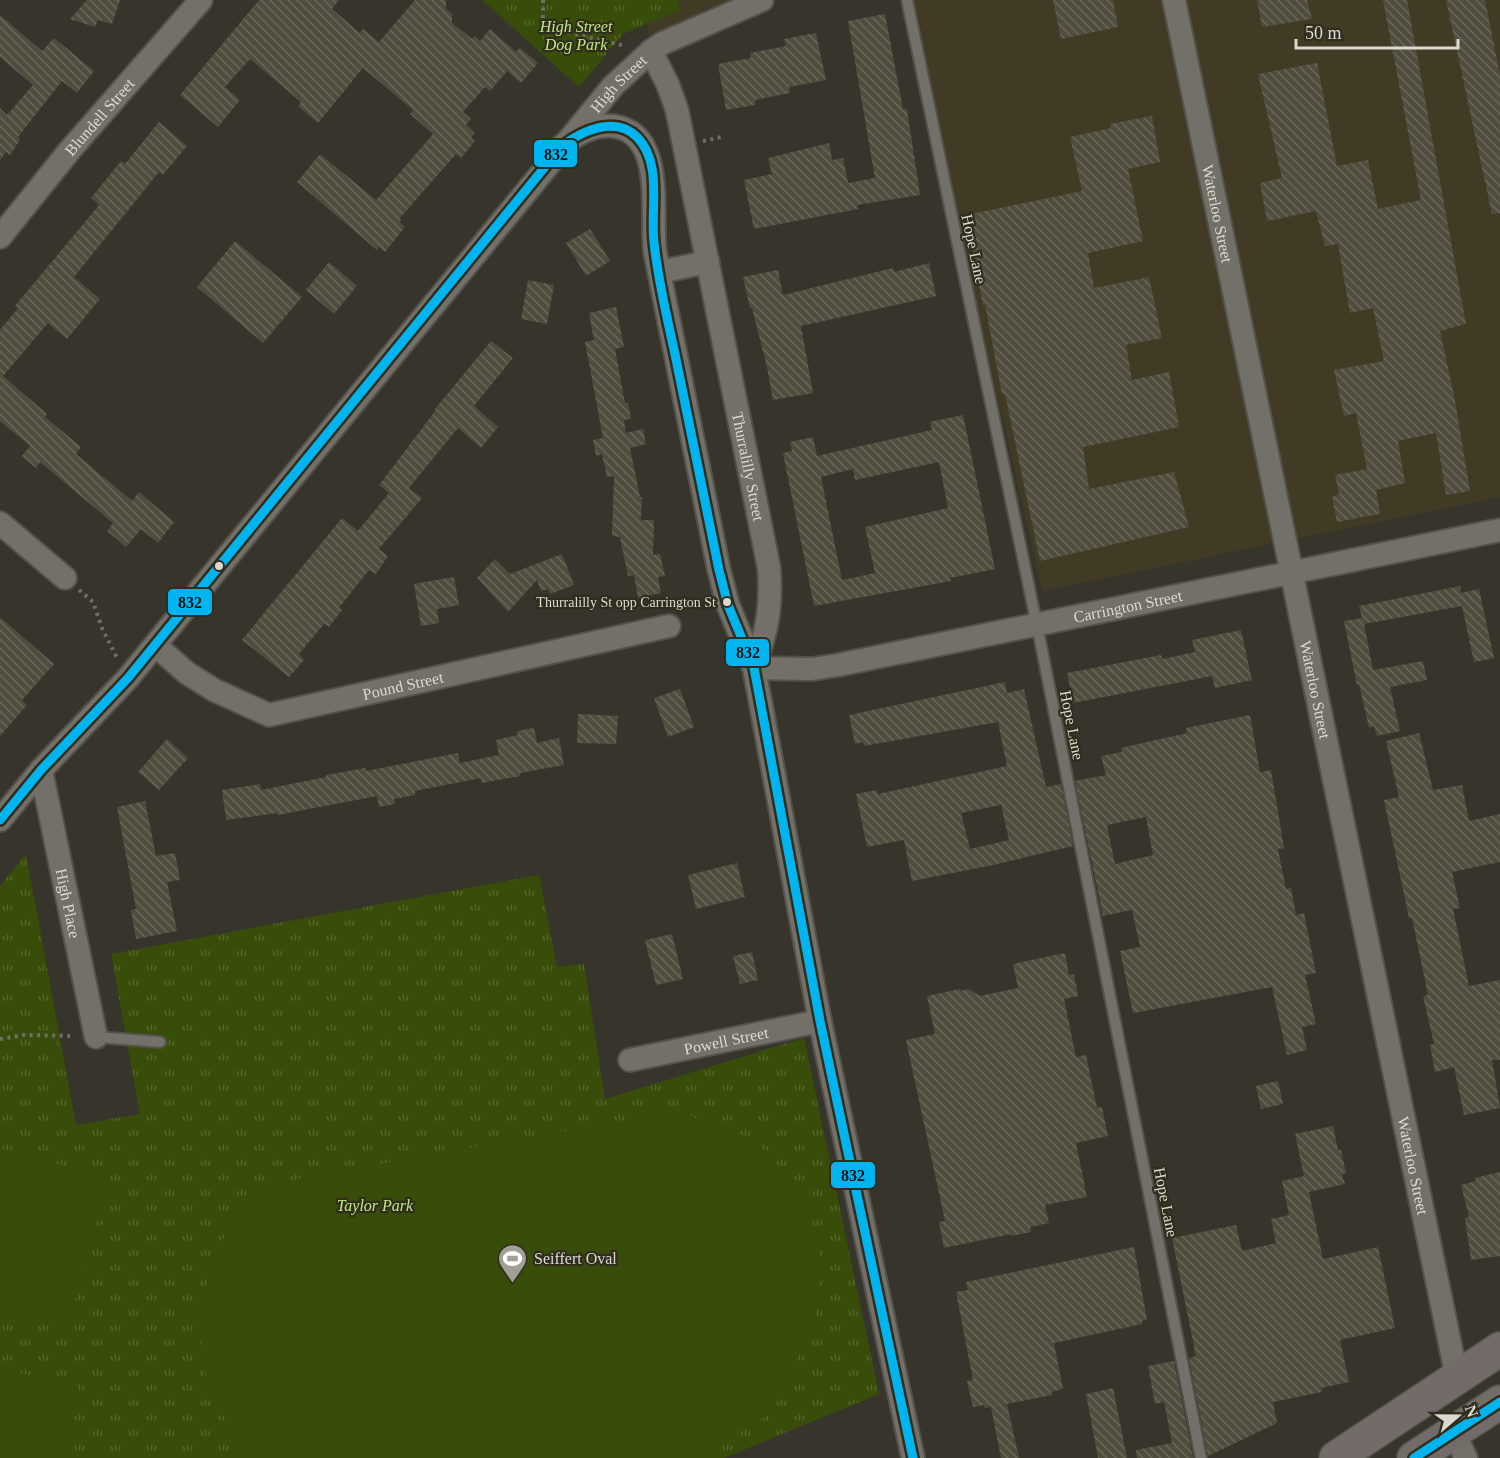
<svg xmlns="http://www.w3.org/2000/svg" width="1500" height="1458" font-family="'Times New Roman',serif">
<defs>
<pattern id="grass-tufts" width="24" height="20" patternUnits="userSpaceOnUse" patternTransform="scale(1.5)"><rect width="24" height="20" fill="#384d09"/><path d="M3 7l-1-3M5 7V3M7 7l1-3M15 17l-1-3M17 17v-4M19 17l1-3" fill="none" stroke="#54662c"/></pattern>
<pattern id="building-back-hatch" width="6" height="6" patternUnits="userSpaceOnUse" patternTransform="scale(1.5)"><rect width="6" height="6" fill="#514d3e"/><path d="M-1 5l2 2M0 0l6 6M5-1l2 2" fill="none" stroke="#696659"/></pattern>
</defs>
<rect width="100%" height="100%" fill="#37342c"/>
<path fill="#413b26" d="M644,0H767L651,51Z
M908,0H1500V497L1042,591Z"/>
<path fill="url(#grass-tufts)" d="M482,0H678L680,10L623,34L579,87Z
M26,854L76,1125L140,1114L111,954L539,875L557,967L584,964L605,1099L804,1038L879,1394L724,1458H0V886Z"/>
<path fill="#384d09" d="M677,1111L755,1140L805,1196L820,1257L815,1324L766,1417L697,1450L662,1458H251L207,1390L198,1309L229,1223L252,1187Z
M0,1148L109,1179L67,1329L0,1310Z
M0,1368L79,1387L62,1458H0Z"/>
<path fill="url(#building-back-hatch)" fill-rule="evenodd" d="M87,0H120L112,24L98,20L95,27L70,19Z
M259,0H339L332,9L360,33L363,29L379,42L415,0H446V9L452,14V23L472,39L475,36L480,41L490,29L516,52L520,48L538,63L521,83L507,71L490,91L485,87L463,112L471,119L466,125L475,133L471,138L475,141L461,158L456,154L399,219L401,220L400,222L405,227L385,252L379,247L377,250L297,182L320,154L376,200L433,134L410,114L413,110L363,68L318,123L298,106L301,102L250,59L225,87L240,100L218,127L180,95Z
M1053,0H1113L1118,27L1061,39Z
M1257,0H1307L1312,19L1262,27Z
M1383,0H1407L1466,324L1440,331L1454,395L1470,491L1446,495L1436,433L1398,441L1405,483L1376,490L1380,514L1337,522L1332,497L1339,494L1335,475L1367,469L1356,413L1344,416L1334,370L1384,361L1373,308L1350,313L1338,244L1325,246L1316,211L1267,221L1260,183L1282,178L1258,74L1317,63L1337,166L1368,160L1378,209L1421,200Z
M1446,0H1485L1500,75V213L1492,214Z
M885,14L903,109H907L920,195L857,205L858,209L754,229L744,180L772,174L768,158L829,143L832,160L843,158L848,183L875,178L848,21Z
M0,15L42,51L54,38L94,71L77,93L62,81L18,137L20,140L10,155L6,152L0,160V108L7,115L33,85L0,57Z
M816,33L826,80L789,87L790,93L755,100V105L726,110L718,64L751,58L750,53L786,46L784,39Z
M1152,116L1160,162L1128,169L1143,241L1088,253L1094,288L1149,277L1162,338L1126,345L1132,380L1169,372L1179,427L1083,447L1089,489L1174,472L1189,527L1040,561L1005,394H1002L985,304L983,305L966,215L1082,191L1070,137L1111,128L1110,124Z
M159,122L187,146L163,175L159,172L74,277L100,299L67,339L48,323L3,376L47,414L45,417L81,447L76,454L132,501L139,492L174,522L158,543L141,529L126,547L107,531L113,523L40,462L36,468L22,456L30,446L0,421V330L18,308L15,306L99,205L91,198L121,161L125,164Z
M590,229L610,261L586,276L566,243Z
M235,241L302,297L263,343L197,287Z
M329,262L357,286L334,314L306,290Z
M929,263L936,296L801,326L813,393L773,400L767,367L752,308H750L743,277L778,270L783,295L893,268L894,272Z
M528,280L554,285L547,324L521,319Z
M616,307L624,347L615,349L625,403H628L631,419L624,420L626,433L643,429L646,444L630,448L640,497H642L641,520H654L653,555L660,554L665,576L658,577L661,593L638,598L634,575L628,576L620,537L612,536L614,476L607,477L602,454L596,456L593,440L603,438L585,342L594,340L589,313Z
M491,341L513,358L474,406L498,427L481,448L458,428L409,488L422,498L379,549L388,556L376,574L369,570L339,608L342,610L329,627L324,624L299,654L304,660L289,677L242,640L342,518L358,531L389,493L379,485L436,410L435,409Z
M963,415L995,569L950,578L951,581L814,606L783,453L792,451L790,442L813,437L817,456L932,430L930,422ZM939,462L948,508L865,527L875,573L842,580L821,477L853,469L855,480Z
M562,554L574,585L550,594L548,589L541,591L537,580L508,612L477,578L495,559L510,574Z
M454,577L459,605L437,609L439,623L421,626L414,584Z
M1460,586L1461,593L1479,589L1494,658L1474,662L1462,606L1364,624L1373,670L1423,661L1427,680L1390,687L1400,731L1377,736L1374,726L1369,728L1359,684L1357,685L1344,621L1362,618L1359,606Z
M0,617L54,664L22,700L27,705L0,736Z
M1241,630L1252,680L1215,688L1212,676L1073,703L1067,673L1161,655L1162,659L1195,652L1192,640Z
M1005,682L1007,693L1024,689L1046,787L1061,784L1073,846L993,865L912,881L904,840L867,847L856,794L877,790L878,794L1007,766L998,722L864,746L863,742L855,744L849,715ZM1001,805L1009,840L970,849L961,813Z
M680,689L694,727L668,737L654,698Z
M578,714L618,716L616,744L577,743Z
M1250,715L1260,772L1271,770L1284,848L1278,849L1286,889L1291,888L1296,915L1304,913L1316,973L1305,975L1316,1024L1302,1027L1307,1050L1287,1055L1272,987L1133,1013L1120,951L1140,947L1132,910L1103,916L1075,781L1106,775L1101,756L1122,752L1121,748L1187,733L1186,728ZM1146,817L1153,855L1115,864L1107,825Z
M534,728L537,743L559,738L564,765L520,773V776L482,783L481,778L415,791V795L394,799L395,804L379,807L377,796L278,815L277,813L226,820L222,790L260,784L261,790L326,777V775L365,768L366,771L458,753L460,763L499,755L496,740L518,735L517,731Z
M1419,733L1433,790L1462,785L1469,821L1500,814V862L1452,872L1460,908L1453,909L1469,986L1500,980V1060H1492L1500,1108L1464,1115L1454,1067L1435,1072L1430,1045L1434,1044L1423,996L1428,995L1412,918H1409L1384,800L1399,797L1386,741Z
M167,739L188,758L159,790L138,772Z
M145,801L156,856L175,853L180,880L167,882L177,931L136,939L131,910L136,909L117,807Z
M737,863L745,897L696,909L688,875Z
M672,934L683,979L656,985L645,940Z
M752,952L758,980L740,984L733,956Z
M1065,953L1069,975L1074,974L1078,996L1064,999L1076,1057L1086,1055L1097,1108L1102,1107L1108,1136L1076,1143L1087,1197L1045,1205L1049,1223L1030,1227L1031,1232L1011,1236V1234L944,1248L939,1222L945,1221L906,1040L935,1034L927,996L960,989L961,991L968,989L980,996L1018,988L1013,964Z
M1278,1081L1283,1104L1261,1109L1256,1086Z
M1333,1126L1338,1150H1341L1346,1173L1342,1174L1345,1184L1309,1192L1323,1259L1378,1247L1395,1328L1340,1340L1349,1382L1321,1388L1322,1392L1273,1402L1277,1423L1208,1456L1189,1358L1196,1356L1172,1238L1236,1225L1242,1251L1276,1243L1271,1219L1289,1215L1282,1181L1304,1176L1295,1134Z
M1500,1172V1256L1471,1260L1465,1218L1469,1217L1461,1185L1476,1181L1475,1178Z
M1134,1247L1147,1320L1142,1321V1324L1054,1343L1063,1389L1051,1392L1052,1395L1007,1404L1019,1458H1001L991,1407L985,1408L984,1405L973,1407L967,1381L973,1380L956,1292L968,1290L966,1282Z
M1174,1361L1193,1458H1137L1136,1450L1172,1443L1164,1402L1155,1404L1148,1366Z
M1113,1388L1127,1458H1098L1086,1394Z"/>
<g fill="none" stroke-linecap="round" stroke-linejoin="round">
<defs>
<path id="service" d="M907,0L1041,645L1201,1458
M96,1037L160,1042"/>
<g id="minor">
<path id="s1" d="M1174,0L1457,1378"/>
<path id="s2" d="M651,51L668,85L677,110L769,568C772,608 767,630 754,668"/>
<path d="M562,146C576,134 594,124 613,126C667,133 650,215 655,252L719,570L728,605L754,668L820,1021L913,1458"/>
<path id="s3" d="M0,237L70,150L201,0"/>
<path d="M659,272L708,262"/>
<path d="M0,523L65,578"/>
<path id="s4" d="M155,645L187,673L214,690L269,715L669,626"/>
<path id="s5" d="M754,668L812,669L838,665L1500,530"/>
<path id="s6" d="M41,770L96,1037"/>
<path id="s7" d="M0,820L41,770L128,678L613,86L651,51L663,43L762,0"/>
<path id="s8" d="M630,1060L820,1021"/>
<path d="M1454,1432L1466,1458"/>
</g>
<path id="primary" d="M1336,1458L1500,1349
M1414,1458L1500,1402"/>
</defs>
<use href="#service" stroke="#535149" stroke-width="14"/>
<use href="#minor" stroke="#535149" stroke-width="26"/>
<use href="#primary" stroke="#535149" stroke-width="36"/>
<path stroke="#706e68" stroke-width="4" stroke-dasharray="3 4.5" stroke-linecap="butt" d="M543,0V27L626,46
M703,141L722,137
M79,590L93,602L102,628L117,658
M0,1039L24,1035L74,1036"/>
<use href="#service" stroke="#727068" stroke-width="10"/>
<use href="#minor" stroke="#727068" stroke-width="22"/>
<use href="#primary" stroke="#736b68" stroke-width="33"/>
<defs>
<path id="bus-1" d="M0,820L41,770L128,678L562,146C582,131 615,115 637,137C663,163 650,209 654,242C658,282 668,321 676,359C690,429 705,500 719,570L728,605L754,668L820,1021L913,1458
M1414,1458L1500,1402"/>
</defs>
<use href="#bus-1" stroke="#312d1d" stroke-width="14"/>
<use href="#bus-1" stroke="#00b5ef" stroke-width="9"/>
</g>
<defs>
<symbol id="stadium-pin" viewBox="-11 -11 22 30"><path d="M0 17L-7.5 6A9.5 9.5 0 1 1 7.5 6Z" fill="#a29f97" stroke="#312d1d"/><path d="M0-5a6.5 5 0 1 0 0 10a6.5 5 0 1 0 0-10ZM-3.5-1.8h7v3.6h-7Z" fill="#fff"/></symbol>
</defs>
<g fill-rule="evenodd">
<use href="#stadium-pin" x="496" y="1242" width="33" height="45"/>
</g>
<g fill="#dcd9d0" stroke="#312d1d" stroke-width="2">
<circle cx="219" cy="566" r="5"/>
<circle cx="727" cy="602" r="5"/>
</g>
<g text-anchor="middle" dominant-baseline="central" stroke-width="4.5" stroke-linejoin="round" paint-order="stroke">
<g font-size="14" fill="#dcd9d0" stroke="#312d1d" text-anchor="end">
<text x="716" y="602">Thurralilly St opp Carrington St</text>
</g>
<g font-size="16" font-style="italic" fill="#bee884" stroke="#312d1d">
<text x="576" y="26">High Street<tspan x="576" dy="18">Dog Park</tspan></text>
<text x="375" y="1205">Taylor Park</text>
</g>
<g font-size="16" fill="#dcd9d0" stroke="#312d1d">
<text stroke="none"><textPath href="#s7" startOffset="962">High Street</textPath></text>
<text stroke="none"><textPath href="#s3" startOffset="156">Blundell Street</textPath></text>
<text stroke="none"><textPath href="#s1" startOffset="218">Waterloo Street</textPath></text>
<text transform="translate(974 249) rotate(78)">Hope Lane</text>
<text stroke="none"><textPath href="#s2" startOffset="428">Thurralilly Street</textPath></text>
<text stroke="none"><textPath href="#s5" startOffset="380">Carrington Street</textPath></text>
<text stroke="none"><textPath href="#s4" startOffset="272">Pound Street</textPath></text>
<text stroke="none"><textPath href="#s1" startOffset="704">Waterloo Street</textPath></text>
<text transform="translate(1072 725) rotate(79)">Hope Lane</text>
<text stroke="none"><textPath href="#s6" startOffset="136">High Place</textPath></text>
<text stroke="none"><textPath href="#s8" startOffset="98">Powell Street</textPath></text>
<text stroke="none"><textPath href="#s1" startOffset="1190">Waterloo Street</textPath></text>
<text transform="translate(1166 1202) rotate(79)">Hope Lane</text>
</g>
<g font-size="16" fill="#dcd9d0" stroke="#312d1d" text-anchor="start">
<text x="534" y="1258">Seiffert Oval</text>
</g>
</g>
<g stroke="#312d1d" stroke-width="2">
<rect x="533" y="139" width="45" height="29" rx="6" fill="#00b5ef"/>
<rect x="167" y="588" width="46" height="28" rx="6" fill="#00b5ef"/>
<rect x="725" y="638" width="45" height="29" rx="6" fill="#00b5ef"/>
<rect x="830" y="1161" width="46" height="28" rx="6" fill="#00b5ef"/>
</g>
<g font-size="16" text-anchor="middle" font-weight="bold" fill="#111">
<text x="556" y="160">832</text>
<text x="190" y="608">832</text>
<text x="748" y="658">832</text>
<text x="853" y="1181">832</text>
</g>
<g transform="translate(1458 1416) rotate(70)" stroke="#312d1d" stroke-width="4.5" paint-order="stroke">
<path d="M0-4.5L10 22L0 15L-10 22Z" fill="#dcd9d0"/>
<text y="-9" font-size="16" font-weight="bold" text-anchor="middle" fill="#dcd9d0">N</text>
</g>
<path d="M1296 39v9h162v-9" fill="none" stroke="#dcd9d0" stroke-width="3"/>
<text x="1305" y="39" font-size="18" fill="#dcd9d0" stroke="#312d1d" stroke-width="4.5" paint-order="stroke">50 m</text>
</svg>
